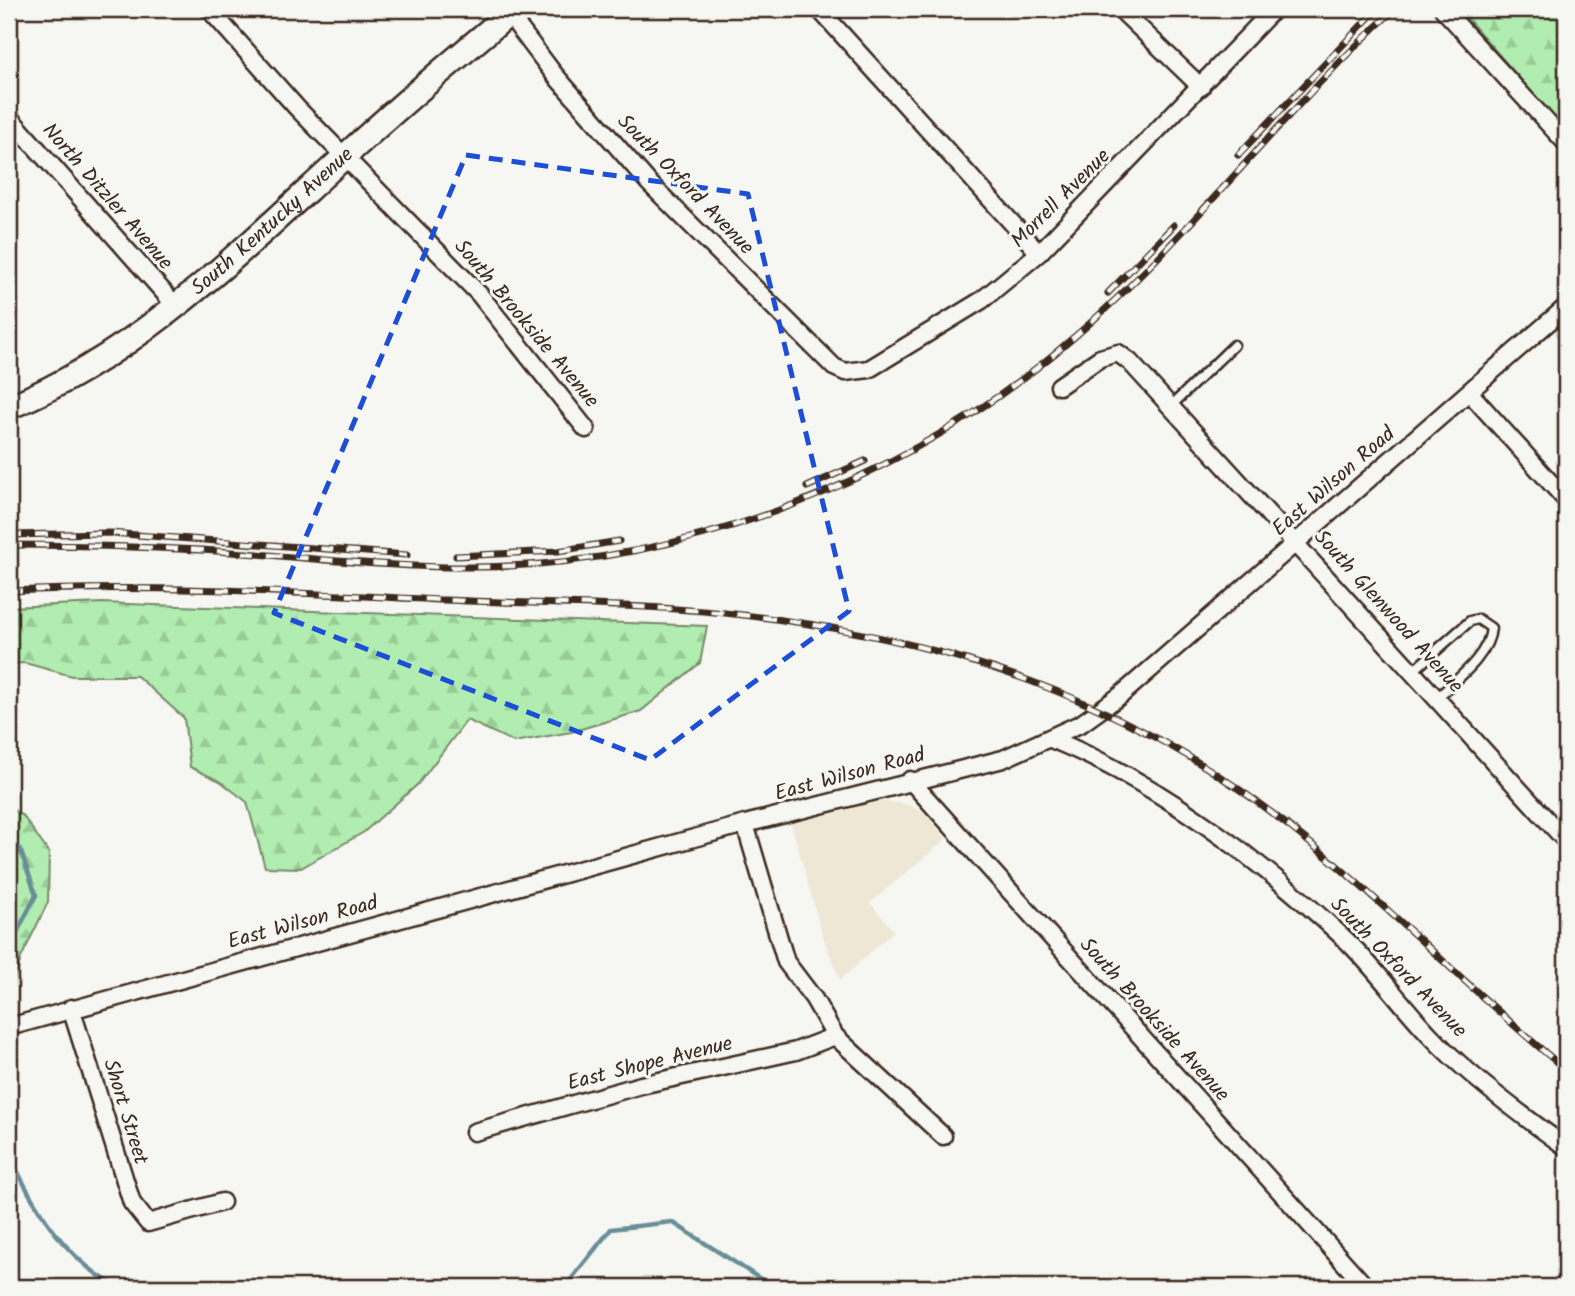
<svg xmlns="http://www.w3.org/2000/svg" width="1575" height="1296" font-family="Kalam,sans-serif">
<defs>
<pattern id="forest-firs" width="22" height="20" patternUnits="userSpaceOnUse" patternTransform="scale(1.75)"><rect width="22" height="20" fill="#b1ecb0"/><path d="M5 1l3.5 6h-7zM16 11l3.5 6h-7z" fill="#99cb97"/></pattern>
</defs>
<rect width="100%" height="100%" fill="#f6f6f2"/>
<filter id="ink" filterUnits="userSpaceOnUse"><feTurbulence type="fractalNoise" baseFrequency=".0143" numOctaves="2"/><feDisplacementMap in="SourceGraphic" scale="14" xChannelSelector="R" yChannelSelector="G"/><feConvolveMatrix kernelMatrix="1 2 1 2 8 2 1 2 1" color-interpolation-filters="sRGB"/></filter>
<g filter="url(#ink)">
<path fill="#efe7d6" d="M883,801L907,804L926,814L946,839L870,903L894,931L840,980L823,937L791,823Z"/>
<path fill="url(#forest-firs)" stroke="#768b67" stroke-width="2" d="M1459,9H1566V131Z
M102,603L707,626L700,663L641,711L571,732L514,742L467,720L418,784L364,832L301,868L265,867L247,802L220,781L190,767L184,718L137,676H72L25,663L9,664V607Z
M9,807L23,816L49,853L48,902L21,958L9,996Z"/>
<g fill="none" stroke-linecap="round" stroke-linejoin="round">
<path stroke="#698e97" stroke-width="4.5" d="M9,839L20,849L36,895L9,948
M9,1153C32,1205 66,1261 118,1287
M565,1287L611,1229L672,1222L773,1287"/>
<defs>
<path id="lane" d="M1171,406L1234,345
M1413,671L1470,621L1478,619L1491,628C1489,656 1456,680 1437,698"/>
<path id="street" d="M209,9L297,108L479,294L586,429
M505,9L554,74L649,183L834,367L845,372L869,369L982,300L1039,253L1274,9
M819,9L1039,253
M1120,9L1201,87
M1443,9L1566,143
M9,117L175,305
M1059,386L1100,358L1118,353L1130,362L1566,841
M1469,392L1566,500
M1051,739C1157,781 1264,863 1347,941C1377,970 1402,1006 1431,1036C1466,1074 1524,1117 1566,1147
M910,780L1366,1287
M745,824L786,962L814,999L835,1036L943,1136
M71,1008L132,1203L148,1223L222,1202
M9,1027L745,824L1003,759L1082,723L1121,695L1566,307
M474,1132L641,1085L796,1051L835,1036"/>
<g id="secondary">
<path id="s1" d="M9,407C138,355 242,250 343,158C398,107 457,57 515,9"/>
</g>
</defs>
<use href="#lane" stroke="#3b2a1e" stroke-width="13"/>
<use href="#street" stroke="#3b2a1e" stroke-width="21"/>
<use href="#secondary" stroke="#3b2a1e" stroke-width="28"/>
<use href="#lane" stroke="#f6f6f2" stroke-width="8"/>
<use href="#street" stroke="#f6f6f2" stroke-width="16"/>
<use href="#secondary" stroke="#f6f6f2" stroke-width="23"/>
<defs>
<path id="rail" d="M1238,155L1377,9
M1108,293L1174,225
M807,487L865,461
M9,535L110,533L407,555
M9,545C83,545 157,547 231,552C313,558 394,568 477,567C690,565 912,478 1073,338C1190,238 1281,112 1395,9
M456,556L558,551L619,541
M9,591C153,584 299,593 444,600C537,604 632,604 725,613C888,630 1044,671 1186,755C1328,839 1440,966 1566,1070"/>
</defs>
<use href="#rail" stroke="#3b2a1e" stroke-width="7"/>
<use href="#rail" stroke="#f6f6f2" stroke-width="4.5" stroke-dasharray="13" stroke-linecap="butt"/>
</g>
</g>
<path fill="none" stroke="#1d4ed8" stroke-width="5" stroke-dasharray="14 9" stroke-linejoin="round" d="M466,155L748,194L849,611L650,760L274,613Z"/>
<g text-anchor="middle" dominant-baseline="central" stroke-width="6" stroke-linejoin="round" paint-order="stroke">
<g font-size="21" fill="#3b2a1e" stroke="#f6f6f2">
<text transform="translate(685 185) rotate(46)">South Oxford Avenue</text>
<text transform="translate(107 197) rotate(49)">North Ditzler Avenue</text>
<text transform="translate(1061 199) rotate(-45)">Morrell Avenue</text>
<text stroke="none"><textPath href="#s1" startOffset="324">South Kentucky Avenue</textPath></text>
<text transform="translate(526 324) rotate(50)">South Brookside Avenue</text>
<text transform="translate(1334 482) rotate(-41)">East Wilson Road</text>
<text transform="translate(1388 612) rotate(48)">South Glenwood Avenue</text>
<text transform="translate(850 775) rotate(-15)">East Wilson Road</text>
<text transform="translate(303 923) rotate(-15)">East Wilson Road</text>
<text transform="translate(1398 968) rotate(46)">South Oxford Avenue</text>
<text transform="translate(1154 1020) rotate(48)">South Brookside Avenue</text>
<text transform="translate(650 1064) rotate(-14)">East Shope Avenue</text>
<text transform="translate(125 1112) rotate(73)">Short Street</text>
</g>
</g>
<rect width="1575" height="1296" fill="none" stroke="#f6f6f2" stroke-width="35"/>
<rect x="18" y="18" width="1540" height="1261" fill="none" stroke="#3b2a1e" stroke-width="2.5" filter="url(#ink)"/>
</svg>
